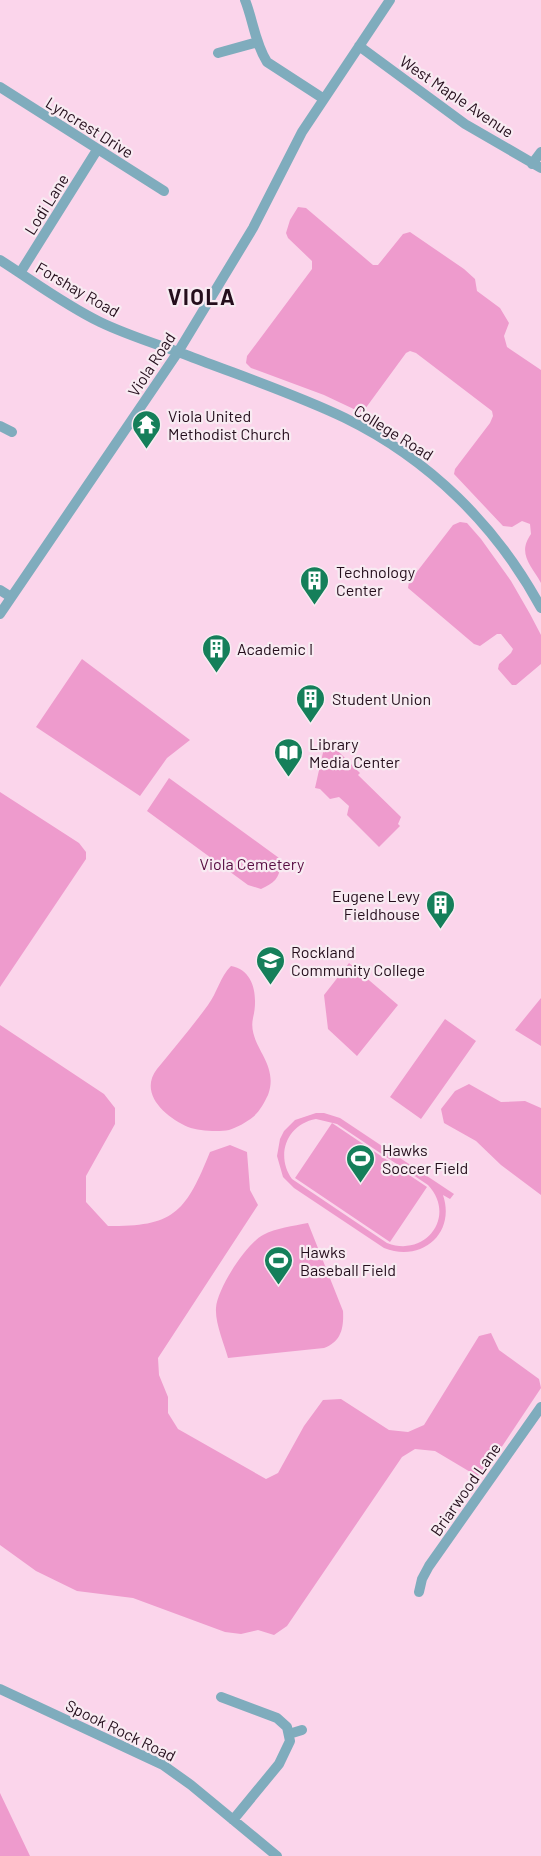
<svg xmlns="http://www.w3.org/2000/svg" width="541" height="1856" font-family="Barlow,sans-serif">
<rect width="100%" height="100%" fill="#fbd5eb"/>
<path fill="#ee9bcd" fill-rule="evenodd" d="M298,207L306,208L373,265H378L403,234L410,232L464,269L475,279L477,291L500,308L509,323L504,336L507,347L541,370V583C531,565 517,554 531,534L530,524L522,521L512,527L503,526L454,474L455,469L490,423L493,416L492,411L416,353L410,351L406,353L365,409L360,412L324,395L251,368L246,363L247,356L312,269V261L288,238L286,233L290,220Z
M460,522L467,523L481,539L511,581L530,614L541,635V664L516,685H512L498,669L499,664L511,653L513,649L501,634H497L480,646L474,644L408,588L409,582L453,525Z
M82,659L190,740L167,758L140,796L36,727Z
M324,748L338,751L360,773L358,775L401,817L398,824L400,826L379,847L347,815L349,806L339,797L330,799L320,789L315,788Z
M169,778L279,858C282,875 277,882 261,889L248,885L147,811Z
M0,792L79,843L86,852V859L0,987Z
M349,963L398,1005L357,1056L328,1029L324,995Z
M231,966C255,970 258,998 253,1018C247,1046 280,1062 268,1095C264,1103 260,1111 253,1117C247,1122 236,1128 229,1130C218,1132 199,1131 188,1127C166,1117 138,1094 157,1069C174,1048 192,1027 208,1005C217,993 220,977 231,966Z
M541,998V1046L515,1030Z
M445,1019L476,1041L421,1119L390,1097Z
M0,1025L104,1094L115,1108V1124L86,1176V1202L108,1226C175,1227 186,1211 210,1152L230,1145L247,1152L250,1190L258,1205L158,1358L159,1375L168,1397V1413L178,1429L266,1479L278,1473L304,1426L323,1400L341,1399L389,1430L408,1432L424,1425L479,1336L491,1333L499,1350L539,1379L541,1388L485,1472L477,1476L435,1451L415,1449L402,1457L287,1626L274,1635L258,1630L241,1634L225,1632L133,1598L77,1591L36,1571L0,1545Z
M469,1084L501,1102L525,1101L541,1108V1195L501,1165L476,1141L444,1123L441,1109L455,1091Z
M316,1113H324L340,1118L454,1194L450,1199L443,1195C456,1234 421,1263 384,1248L294,1188L283,1177L277,1156L280,1139L284,1131L295,1120ZM316,1119L337,1124L428,1185C457,1216 426,1258 387,1243L292,1179C275,1155 287,1124 316,1119Z
M332,1123L427,1187L390,1242L295,1178Z
M308,1223L343,1311C344,1328 341,1342 324,1348L228,1358C224,1343 215,1323 216,1308C217,1289 246,1244 263,1235C276,1228 293,1226 308,1223Z
M0,1793L30,1856H0Z"/>
<g fill="none" stroke-linecap="round" stroke-linejoin="round">
<path stroke="#7facbd" stroke-width="10" d="M245,0C253,20 255,43 267,62L324,99
M359,46L465,124L541,168
M218,53L258,42
M0,87L164,191
M532,164L541,152
M0,260C33,281 65,305 100,322C129,336 160,345 189,356C241,376 295,394 345,418C429,459 497,526 541,608
M20,273L97,150
M0,426L12,432
M0,590L11,597
M0,614L178,352L253,228L302,132L390,0
M419,1592L422,1579L429,1566L541,1407
M0,1689L163,1765L191,1785L277,1856
M221,1697L277,1718L287,1727L290,1741L279,1764L233,1820
M289,1734L302,1730"/>
</g>
<defs>
<symbol id="temple-pin" viewBox="-11 -11 22 30"><path d="M0 17L-7.5 6A9.5 9.5 0 1 1 7.5 6Z" fill="#157f5a" stroke="#f8ebf2"/><path d="M0-6L5-2H3V0L6.5 2.5H4V6H1.5V3h-3V6H-4V2.5H-6.5L-3 0V-2H-5Z" fill="#fff"/></symbol>
<symbol id="building-pin" viewBox="-11 -11 22 30"><path d="M0 17L-7.5 6A9.5 9.5 0 1 1 7.5 6Z" fill="#157f5a" stroke="#f8ebf2"/><path d="M-4-6H4V6H1V3H-1V6H-4ZM-2.5-4.3h1.7v1.8h-1.7ZM.8-4.3h1.7v1.8H.8ZM-2.5-1h1.7V.8h-1.7ZM.8-1h1.7V.8H.8Z" fill="#fff"/></symbol>
<symbol id="library-pin" viewBox="-11 -11 22 30"><path d="M0 17L-7.5 6A9.5 9.5 0 1 1 7.5 6Z" fill="#157f5a" stroke="#f8ebf2"/><path d="M-6-4Q-3-5.5-.7-3.5V5Q-3 3-6 4ZM6-4Q3-5.5 .7-3.5V5Q3 3 6 4Z" fill="#fff"/></symbol>
<symbol id="university-pin" viewBox="-11 -11 22 30"><path d="M0 17L-7.5 6A9.5 9.5 0 1 1 7.5 6Z" fill="#157f5a" stroke="#f8ebf2"/><path d="M0-5L7-2L0 1L-7-2ZM-4 1L0 2.5L4 1V4Q0 6-4 4Z" fill="#fff"/></symbol>
<symbol id="stadium-pin" viewBox="-11 -11 22 30"><path d="M0 17L-7.5 6A9.5 9.5 0 1 1 7.5 6Z" fill="#157f5a" stroke="#f8ebf2"/><path d="M0-5a6.5 5 0 1 0 0 10a6.5 5 0 1 0 0-10ZM-3.5-1.8h7v3.6h-7Z" fill="#fff"/></symbol>
</defs>
<g fill-rule="evenodd">
<use href="#temple-pin" x="130" y="408" width="33" height="45"/>
<use href="#building-pin" x="298" y="564" width="33" height="45"/>
<use href="#building-pin" x="200" y="632" width="33" height="45"/>
<use href="#building-pin" x="294" y="682" width="33" height="45"/>
<use href="#library-pin" x="272" y="736" width="33" height="45"/>
<use href="#building-pin" x="424" y="888" width="33" height="45"/>
<use href="#university-pin" x="254" y="944" width="33" height="45"/>
<use href="#stadium-pin" x="344" y="1142" width="33" height="45"/>
<use href="#stadium-pin" x="262" y="1244" width="33" height="45"/>
</g>
<g text-anchor="middle" dominant-baseline="central" stroke-width="4.5" stroke-linejoin="round" paint-order="stroke">
<g font-size="16" fill="#240e1c" stroke="#f8ebf2">
<text transform="translate(457 96) rotate(34)">West Maple Avenue</text>
<text transform="translate(90 127) rotate(32)">Lyncrest Drive</text>
<text transform="translate(46 204) rotate(-58)">Lodi Lane</text>
<text transform="translate(78 289) rotate(30)">Forshay Road</text>
<text transform="translate(151 364) rotate(-57)">Viola Road</text>
<text transform="translate(394 432) rotate(32)">College Road</text>
<text transform="translate(465 1489) rotate(-55)">Briarwood Lane</text>
<text transform="translate(121 1730) rotate(26)">Spook Rock Road</text>
</g>
<g font-size="16" fill="#240e1c" stroke="#f8ebf2" text-anchor="start">
<text x="168" y="415">Viola United<tspan x="168" dy="18">Methodist Church</tspan></text>
<text x="336" y="571">Technology<tspan x="336" dy="18">Center</tspan></text>
<text x="237" y="648">Academic I</text>
<text x="332" y="698">Student Union</text>
<text x="309" y="743">Library<tspan x="309" dy="18">Media Center</tspan></text>
<text x="420" y="895" text-anchor="end">Eugene Levy<tspan x="420" dy="18">Fieldhouse</tspan></text>
<text x="291" y="951">Rockland<tspan x="291" dy="18">Community College</tspan></text>
<text x="382" y="1149">Hawks<tspan x="382" dy="18">Soccer Field</tspan></text>
<text x="300" y="1251">Hawks<tspan x="300" dy="18">Baseball Field</tspan></text>
</g>
<g font-size="16" fill="#570c41" stroke="#f8ebf2">
<text x="252" y="863">Viola Cemetery</text>
</g>
<g font-size="22" font-weight="bold" letter-spacing="1.5" fill="#240e1c" stroke="#f8ebf2">
<text x="202" y="296">VIOLA</text>
</g>
</g>
</svg>
